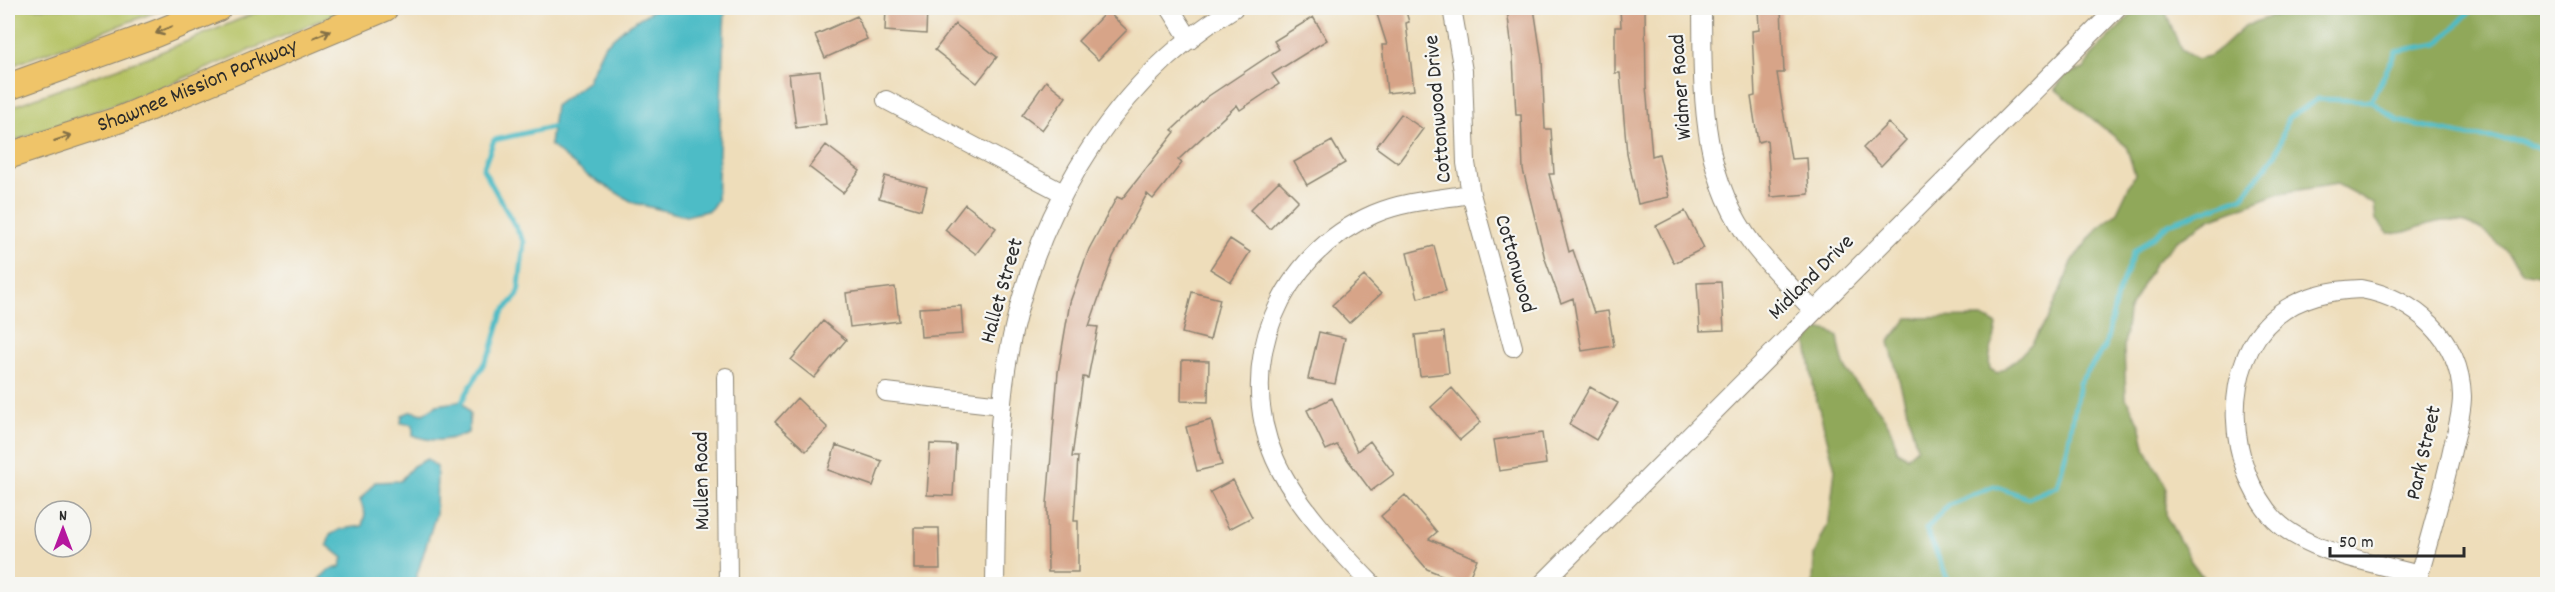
<svg xmlns="http://www.w3.org/2000/svg" width="2555" height="592" font-family="Dekko,sans-serif">
<rect width="100%" height="100%" fill="#f6f6f2"/>
<filter id="ink" filterUnits="userSpaceOnUse"><feTurbulence type="fractalNoise" baseFrequency=".0167" numOctaves="2"/><feDisplacementMap in="SourceGraphic" scale="12" xChannelSelector="R" yChannelSelector="G"/><feConvolveMatrix kernelMatrix="1 2 1 2 8 2 1 2 1" color-interpolation-filters="sRGB"/></filter>
<filter id="wash" filterUnits="userSpaceOnUse"><feTurbulence type="fractalNoise" baseFrequency=".008" numOctaves="4" result="noise"/><feDisplacementMap in="SourceGraphic" scale="24" xChannelSelector="R" yChannelSelector="G"/><feGaussianBlur stdDeviation="1.35" result="paint"/><feColorMatrix in="noise" values="0 0 0 0 0 0 0 0 0 0 0 0 0 0 0 0 0 1.4 0 .05"/><feComposite in="paint" operator="in"/></filter>
<g filter="url(#wash)">
<rect width="100%" height="100%" fill="#eeddba"/>
<path fill="#b5c264" stroke="#707648" stroke-width="1.5" d="M8,8H166L8,67Z
M267,8H349L170,84L8,143V108L156,54Z"/>
<path fill="#90a85a" stroke="#5e6a42" stroke-width="1.5" d="M2138,8H2164L2181,50L2196,59L2210,56L2221,48L2244,27L2263,19L2309,8H2547V277L2523,272C2499,241 2474,212 2432,223C2415,227 2405,235 2388,233L2376,220L2374,204L2337,184L2280,193L2210,219L2178,240L2154,264L2128,312L2124,348L2126,398L2140,424L2146,450L2166,486V516L2191,561L2208,584H1813L1814,555L1829,521L1835,469L1814,390L1807,343L1816,330H1828L1838,337C1840,347 1841,360 1846,369C1866,401 1890,410 1897,451L1907,457L1917,448L1889,342L1908,318L1983,317L1997,325C1995,341 1987,354 1990,369L1997,373L2015,361L2032,343L2049,317L2073,260L2097,229L2116,214L2135,174L2126,146L2055,89L2067,74L2084,69L2091,56Z"/>
<path fill="#4ebcc6" stroke="#3c7478" stroke-width="1.5" d="M657,8H725L717,200L710,210L686,216L634,203L588,176L550,145L555,106L587,82L604,46L628,25Z
M462,401L470,414L468,433C448,441 432,443 413,435V425L401,423L402,415L412,411L423,414L437,405Z
M427,459L437,467L436,514L414,584H325L320,578L329,570L340,567L343,558L327,545L330,535L341,529L362,526L365,514L360,500L375,482L400,481L413,466Z"/>
<g fill="none" stroke-linecap="round" stroke-linejoin="round">
<path stroke="#4ebcc6" stroke-width="5" d="M2371,101L2396,51L2438,44L2473,8
M462,401L491,351L502,313L518,295L524,242L483,169L494,140L552,127
M1950,584L1926,529L1949,505L1994,486L2028,498L2057,486L2068,446L2079,383L2105,347L2117,296L2134,252L2170,223L2242,197L2276,154L2288,118L2318,99L2371,101L2398,121L2470,136L2519,140L2548,153"/>
</g>
<g id="blocks">
<path fill="#d7a488" d="M886,8H927L926,34L885,31Z
M1375,8H1405L1409,22L1406,23L1414,90L1387,93L1382,45H1387Z
M1534,8L1542,61L1545,129H1551L1554,174H1549L1569,252L1573,250L1594,313L1608,311L1614,346L1582,351L1573,298L1561,303L1545,259L1523,170L1521,115H1516L1513,58L1507,9Z
M1620,8H1645L1646,86L1652,156L1659,154L1669,197L1638,204L1627,154L1620,73H1615V27H1621Z
M1758,8H1781L1784,73H1777L1791,159L1807,158L1809,194L1771,197L1767,140L1758,142L1751,97L1755,96L1752,31L1759,30Z
M1107,11L1127,30L1098,60L1078,41Z
M857,16L867,39L825,58L815,35Z
M1313,17L1327,40L1272,74L1279,84L1240,110L1237,105L1178,160L1182,163L1153,199L1147,194L1113,257L1089,326L1098,327L1088,378L1083,377L1072,457H1078L1074,521H1078V572H1048L1047,504L1058,372L1070,302L1089,249L1117,197L1122,199L1175,132L1172,130L1207,97L1279,49L1274,41Z
M955,24L997,57L977,83L935,50Z
M820,71L826,124L796,128L789,74Z
M1046,81L1066,97L1042,130L1022,115Z
M1401,114L1423,129L1398,163L1376,147Z
M1888,123L1906,140L1881,166L1863,148Z
M1332,141L1345,163L1307,185L1294,162Z
M826,145L860,171L843,193L809,167Z
M885,176L927,187L921,210L879,198Z
M1279,181L1298,200L1270,229L1250,210Z
M965,204L996,228L976,254L945,230Z
M1685,211L1704,248L1674,263L1656,226Z
M1230,239L1250,252L1231,282L1210,269Z
M1434,246L1446,291L1418,298L1407,253Z
M1364,276L1381,294L1349,323L1332,305Z
M1721,282L1724,330L1700,331L1697,283Z
M895,287L899,321L850,327L846,293Z
M1192,292L1220,299L1210,340L1182,333Z
M961,306L963,334L921,337L919,308Z
M823,321L846,340L814,378L791,360Z
M1319,332L1345,338L1335,384L1308,379Z
M1444,332L1449,373L1420,376L1415,335Z
M1182,360L1209,361L1208,402L1181,401Z
M1590,387L1618,403L1596,440L1569,424Z
M1452,388L1481,422L1460,440L1431,407Z
M797,398L828,428L806,451L775,422Z
M1332,398L1357,451L1370,441L1394,474L1371,491L1337,445L1326,450L1307,410Z
M1211,420L1222,465L1197,471L1186,427Z
M1542,433L1546,464L1499,471L1494,440Z
M930,444L956,445L953,496L927,495Z
M836,445L882,461L873,486L828,470Z
M1233,480L1252,517L1229,529L1210,492Z
M1405,495L1437,532L1429,539L1477,559L1466,585L1427,569L1381,516Z
M914,528H939L940,569H914Z"/>
</g>
</g>
<g filter="url(#ink)">
<use href="#blocks" fill-opacity="0" stroke="#8c8472" stroke-width="1.5"/>
<g fill="none" stroke-linecap="round" stroke-linejoin="round">
<defs>
<path id="minor" d="M1170,8L1190,40
M1452,8L1463,71L1466,163L1471,194L1513,347
M1702,8C1703,93 1699,174 1754,246C1772,269 1793,289 1813,310
M886,100L1063,193
M2361,289C2415,299 2460,338 2462,396C2462,415 2456,433 2452,450C2443,492 2431,533 2419,575C2376,563 2308,553 2275,520C2227,469 2218,364 2276,316C2301,296 2330,290 2361,289Z
M726,377L728,584
M886,392L1002,405
M995,584C996,518 996,450 1004,384C1023,235 1103,87 1234,8
M1372,584C1339,550 1294,503 1275,459C1234,364 1279,255 1374,214C1404,201 1439,199 1471,194
M1542,584L2117,8"/>
<g id="highway">
<path d="M8,87L155,34L218,8"/>
<path id="s1" d="M8,156L124,118L385,8"/>
</g>
</defs>
<use href="#minor" stroke="#8c8472" stroke-width="20"/>
<use href="#highway" stroke="#8c8472" stroke-width="28"/>
<use href="#minor" stroke="#fff" stroke-width="18"/>
<use href="#highway" stroke="#efc469" stroke-width="26"/>
</g>
<defs><path id="oneway-shaft" d="M-6 0H5M1.5-3L5.5 0L1.5 3" fill="none" stroke-width="1.6" stroke-linecap="round" stroke-linejoin="round" transform="scale(1.5)"/></defs>
<g stroke="#837047">
<use href="#oneway-shaft" transform="translate(164 30) rotate(157)"/>
<use href="#oneway-shaft" transform="translate(322 34) rotate(-23)"/>
<use href="#oneway-shaft" transform="translate(63 138) rotate(-18)"/>
</g>
</g>
<g text-anchor="middle" dominant-baseline="central" stroke-width="4.5" stroke-linejoin="round" paint-order="stroke">
<g font-size="22" fill="#2b2b2b" stroke="#f6f6f2">
<text stroke="none"><textPath href="#s1" startOffset="202">Shawnee Mission Parkway</textPath></text>
<text transform="translate(1682 87) rotate(-94)">Widmer Road</text>
<text transform="translate(1439 109) rotate(-95)">Cottonwood Drive</text>
<text transform="translate(1514 264) rotate(74)">Cottonwood</text>
<text transform="translate(1812 278) rotate(-45)">Midland Drive</text>
<text transform="translate(1003 291) rotate(-74)">Hallet Street</text>
<text transform="translate(2425 453) rotate(-77)">Park Street</text>
<text transform="translate(703 481) rotate(-91)">Mullen Road</text>
</g>
</g>
<rect width="2555" height="592" fill="none" stroke="#f6f6f2" stroke-width="30"/>
<g transform="translate(63 529)"><circle r="28" fill="#f6f6f2" stroke="#a5a5a2" stroke-width="1.5"/>
<path d="M0-4.5L10 22L0 15L-10 22Z" fill="#b5179e"/>
<text y="-9" font-size="16" font-weight="bold" text-anchor="middle" fill="#2b2b2b">N</text>
</g>
<path d="M2330 547v9h134v-9" fill="none" stroke="#2b2b2b" stroke-width="3"/>
<text x="2339" y="547" font-size="18" fill="#2b2b2b" stroke="#f6f6f2" stroke-width="4.5" paint-order="stroke">50 m</text>
</svg>
